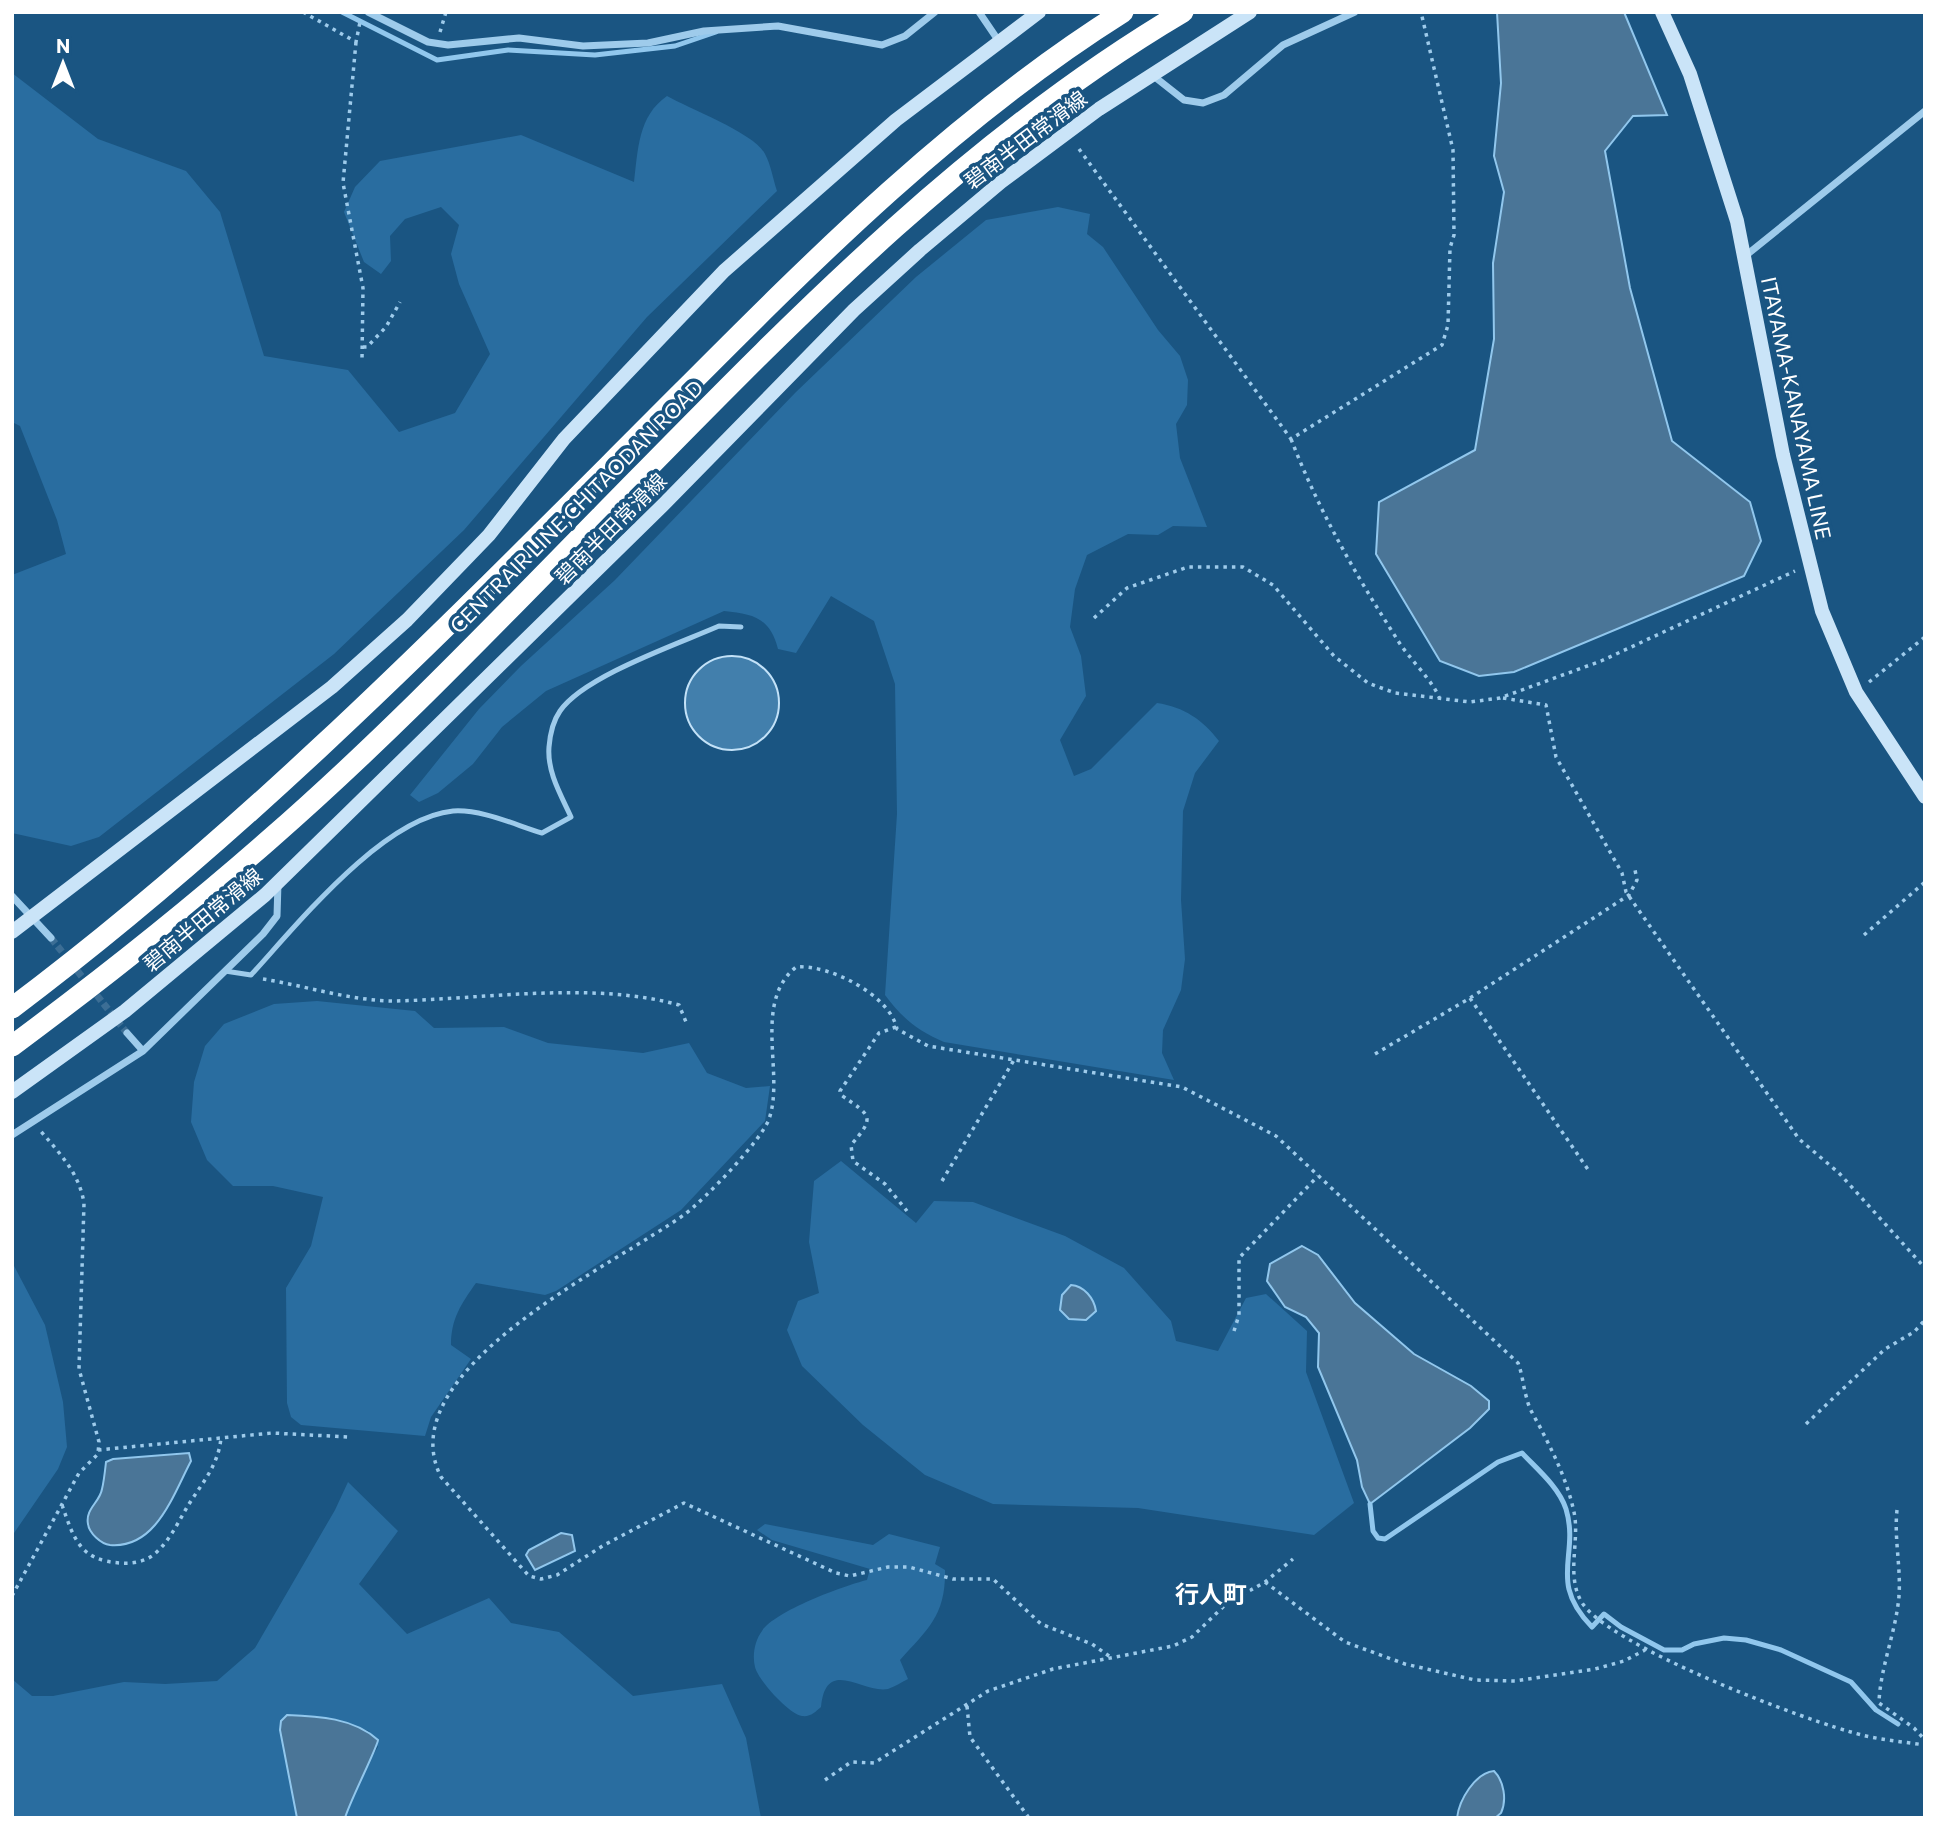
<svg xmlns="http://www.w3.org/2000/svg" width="1937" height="1830" font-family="Commissioner,'Noto Sans JP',sans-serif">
<rect width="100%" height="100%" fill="#1a5582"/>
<path fill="#296da0" d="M12,73L98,139L186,171L220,212L264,356L348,370L399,432L455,413L490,354L459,284L451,254L459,225L441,207L405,219L390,236L391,261L381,274L364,262L344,212L355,187L380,161L521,135L634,182C638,150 638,116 667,96C688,108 756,134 765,154C771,165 773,179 777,191L647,317L464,530L334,654L99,837L71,846L12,833V575L66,554L57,520L20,426L12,422Z
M1058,207L1090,214L1087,234L1103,247L1158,330L1180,356L1188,380L1187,405L1176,424L1180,458L1207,527L1173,526L1158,535L1128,534L1087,555L1075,589L1070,627L1081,656L1086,696L1060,740L1074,776L1091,769L1157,703C1184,707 1203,720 1219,741L1195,773L1183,811L1181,900L1185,959L1181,990L1163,1030L1162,1053L1174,1080L944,1042C918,1031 902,1018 885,995L897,814L895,684L874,621L831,596L796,653L778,649C770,618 754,614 724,611L546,691L502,727L473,764L438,793L419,802L410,795L479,709L521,666L615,580L796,392L916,277L986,220Z
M317,1001L415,1011L434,1028L504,1027L548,1043L643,1053L689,1043L707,1073L746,1088L770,1086L765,1121L681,1210L556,1291L545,1295L476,1283C461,1304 451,1319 451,1345L471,1359L431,1417L425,1436L301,1425L291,1417L287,1403L286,1288L311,1246L323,1197L273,1186H233L207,1160L191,1122L194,1082L205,1046L224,1024L274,1004Z
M841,1161L916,1223L934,1201L973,1202L1065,1236L1124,1268L1171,1321L1176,1341L1218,1351L1246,1298L1266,1294L1307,1331L1306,1372L1354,1503L1314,1535L1138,1508L993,1504L925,1475L863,1425L802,1366L787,1330L798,1301L819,1293L809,1242L814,1181Z
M12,1262L45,1325L63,1402L67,1447L58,1469L12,1536Z
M348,1482L398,1531L359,1584L407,1634L489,1598L511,1623L559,1632L633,1696L722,1684L746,1738L761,1818H345L361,1774L378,1747L369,1731C341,1721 317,1716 287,1715L284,1717L297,1818H12V1679L32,1696H53L124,1682L165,1684L217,1681L255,1648L335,1510Z
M765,1524L873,1545L889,1534L940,1547L935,1564L945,1570C946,1615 928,1629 900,1660L908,1679C902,1682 894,1687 888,1689C863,1694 826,1656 821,1707C815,1712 811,1717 802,1716C789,1714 758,1680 755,1667C752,1655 755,1640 762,1631C775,1611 843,1586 867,1580L870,1569L772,1540L757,1530Z"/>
<path fill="#4a7597" stroke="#91c7ed" stroke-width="2" d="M1497,12H1624L1667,115L1633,116L1605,151L1630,288L1672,441L1750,502L1761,541L1744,576L1514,672L1479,676L1440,661L1376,554L1379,502L1475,450L1494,339L1493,263L1504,192L1494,156L1501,83Z
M1302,1246L1318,1255L1355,1303L1414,1354L1471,1386L1489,1401V1409L1470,1428L1370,1504L1362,1487L1357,1460L1318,1367L1319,1333L1306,1317L1285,1307L1267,1281L1270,1264Z
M1071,1285C1084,1286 1094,1298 1096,1311L1086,1320L1069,1319L1060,1310L1062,1295Z
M189,1453L191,1461C173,1495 156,1549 110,1545C101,1544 89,1533 88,1524C85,1509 100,1502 102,1489C104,1481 105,1471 106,1462L113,1459Z
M561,1533L572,1535L575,1551L535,1570L526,1555L529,1550Z
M287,1715C318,1716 354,1718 378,1740C378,1746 349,1803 345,1818H297L280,1730L281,1721Z
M1494,1771C1504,1781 1507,1800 1501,1813L1495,1818H1457C1459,1800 1475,1773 1494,1771Z"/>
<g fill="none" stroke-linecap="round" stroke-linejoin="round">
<path stroke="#91c7ed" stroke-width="5" d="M342,12L437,60L508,50L595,55L675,46L716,32
M1370,1504L1373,1531L1378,1538L1385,1539L1498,1462L1522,1453C1536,1468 1559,1487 1566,1509C1580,1556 1547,1581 1592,1627L1604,1614L1621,1627L1664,1650H1682L1694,1644L1724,1638L1746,1640L1781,1650L1851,1682L1876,1710L1898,1724"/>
</g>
<path fill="#427fac" stroke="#c3e2f8" stroke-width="2" d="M685 703a47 47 0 1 1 94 0a47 47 0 1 1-94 0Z"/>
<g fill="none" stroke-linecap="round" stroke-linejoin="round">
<path stroke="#3c6e95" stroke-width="7" stroke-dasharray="7 3.5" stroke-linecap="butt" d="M51,938L127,1033"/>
<path stroke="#9ecbeb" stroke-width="3.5" stroke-dasharray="3.5 5" stroke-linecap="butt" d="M303,12L356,42L360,22
M440,32L446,12
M356,42L343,183L363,288L362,359
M1079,149L1291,439L1442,345L1448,325L1450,248L1454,235L1453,150L1421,12
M363,347H367L386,327L400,302
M1291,439C1319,511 1355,574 1397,639C1408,658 1434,681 1440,700
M1094,618L1127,588L1188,567H1243L1273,585L1334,656L1368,683L1395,693L1470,702L1500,698L1601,661L1795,571
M1869,682L1925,637
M1503,698L1546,705L1556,757L1622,873L1626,892L1799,1139L1839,1173L1925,1268
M1864,935L1925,882
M263,979C306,986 352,1001 395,1001C484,999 594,981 679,1005L686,1022
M1470,998L1589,1171
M896,1027L879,1033L840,1091L841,1095C871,1116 876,1116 851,1145L853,1161L885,1184L907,1211
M1375,1054L1470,998L1629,895L1637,880L1635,870
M942,1181L1014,1060
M1234,1331L1239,1315V1258L1318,1176
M1806,1424L1885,1349L1914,1332L1925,1320
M98,1450L272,1433L349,1437
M62,1505C74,1539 80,1561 121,1563C131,1564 143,1562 152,1556C169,1543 178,1522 189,1504C203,1482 219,1464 221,1437
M1897,1510C1894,1539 1901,1567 1899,1596C1896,1632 1880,1668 1879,1703L1914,1728L1925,1740
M1265,1582L1345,1642L1405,1664L1475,1680L1515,1681L1595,1669L1624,1661L1645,1650
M12,1596L79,1473L98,1454L99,1442L79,1369L84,1203C79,1172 59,1153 39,1129
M1109,1656L1092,1644L1041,1624L993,1579H953L909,1567H888L850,1576L836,1573L684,1503L604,1545L557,1575L541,1579L529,1576L441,1477C387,1370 618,1263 685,1214C705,1199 761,1141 769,1119C785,1074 752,1003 796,967C829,964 890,995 897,1029L928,1046L1182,1087L1276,1136L1518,1363C1523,1376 1523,1387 1527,1399C1529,1410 1538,1422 1543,1433C1556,1458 1568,1484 1574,1512C1580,1541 1566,1574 1581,1601C1605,1645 1808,1722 1862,1735C1882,1740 1904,1742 1925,1745
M967,1706L970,1737L1029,1818
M825,1780L851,1762L874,1763L988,1691L1053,1669L1173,1646L1192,1637L1226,1604L1265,1582L1293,1559"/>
<path stroke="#9ecbeb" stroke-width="5" d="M225,971L251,975C297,925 382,818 453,811C482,809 515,825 542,833L571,817C561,795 547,772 549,747C550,735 553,721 560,711C584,676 678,644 719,626L741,627"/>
<path stroke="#9ecbeb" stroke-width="7" d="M368,12L428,42L448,45L519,38L583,46L648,43L704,31L778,26L882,45L905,36L935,12
M979,12L998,40
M1151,74L1184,100L1203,103L1224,95L1283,45L1355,12
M1744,257L1925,111
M12,896L51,938
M127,1033L143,1051
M12,1135L143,1051L263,934L277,916L278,883"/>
<path stroke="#cae4f8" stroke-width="14" d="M1662,12L1690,74L1737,221L1783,455L1822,611L1856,692L1925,797
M12,932L332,687L407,620L489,535L564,439L724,271L896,120L1039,12
M12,1092L125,1011L265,895L663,505L854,310L920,250L1001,182L1099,109L1250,12"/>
<path stroke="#fff" stroke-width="21" d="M12,1008C239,838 438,636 638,436C790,284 940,127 1123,12
M12,1046C101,980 187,912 270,839C386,738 494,625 602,515C781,333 961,143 1183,12"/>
</g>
<g text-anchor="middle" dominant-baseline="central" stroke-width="7" stroke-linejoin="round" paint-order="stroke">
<g font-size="21" fill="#fff" stroke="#1a5582">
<text transform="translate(1025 139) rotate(-37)">碧南半田常滑線</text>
<text transform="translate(1797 408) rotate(78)">ITAYAMA-KANAYAMA LINE</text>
<text transform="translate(576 506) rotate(-45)">CENTRAIR LINE;CHITAODAN ROAD</text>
<text transform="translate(610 528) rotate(-45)">碧南半田常滑線</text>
<text transform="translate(202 919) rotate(-40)">碧南半田常滑線</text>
</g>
<g font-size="24" font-weight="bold" fill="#fff" stroke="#1a5582">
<text x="1211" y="1593">行人町</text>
</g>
</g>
<rect width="1937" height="1830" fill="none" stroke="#ffffff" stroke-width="28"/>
<g transform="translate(63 63)" stroke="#1a5582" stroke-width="5" paint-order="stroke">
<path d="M0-5L12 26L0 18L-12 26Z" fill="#ffffff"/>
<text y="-10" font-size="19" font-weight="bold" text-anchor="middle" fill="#ffffff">N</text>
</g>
</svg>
